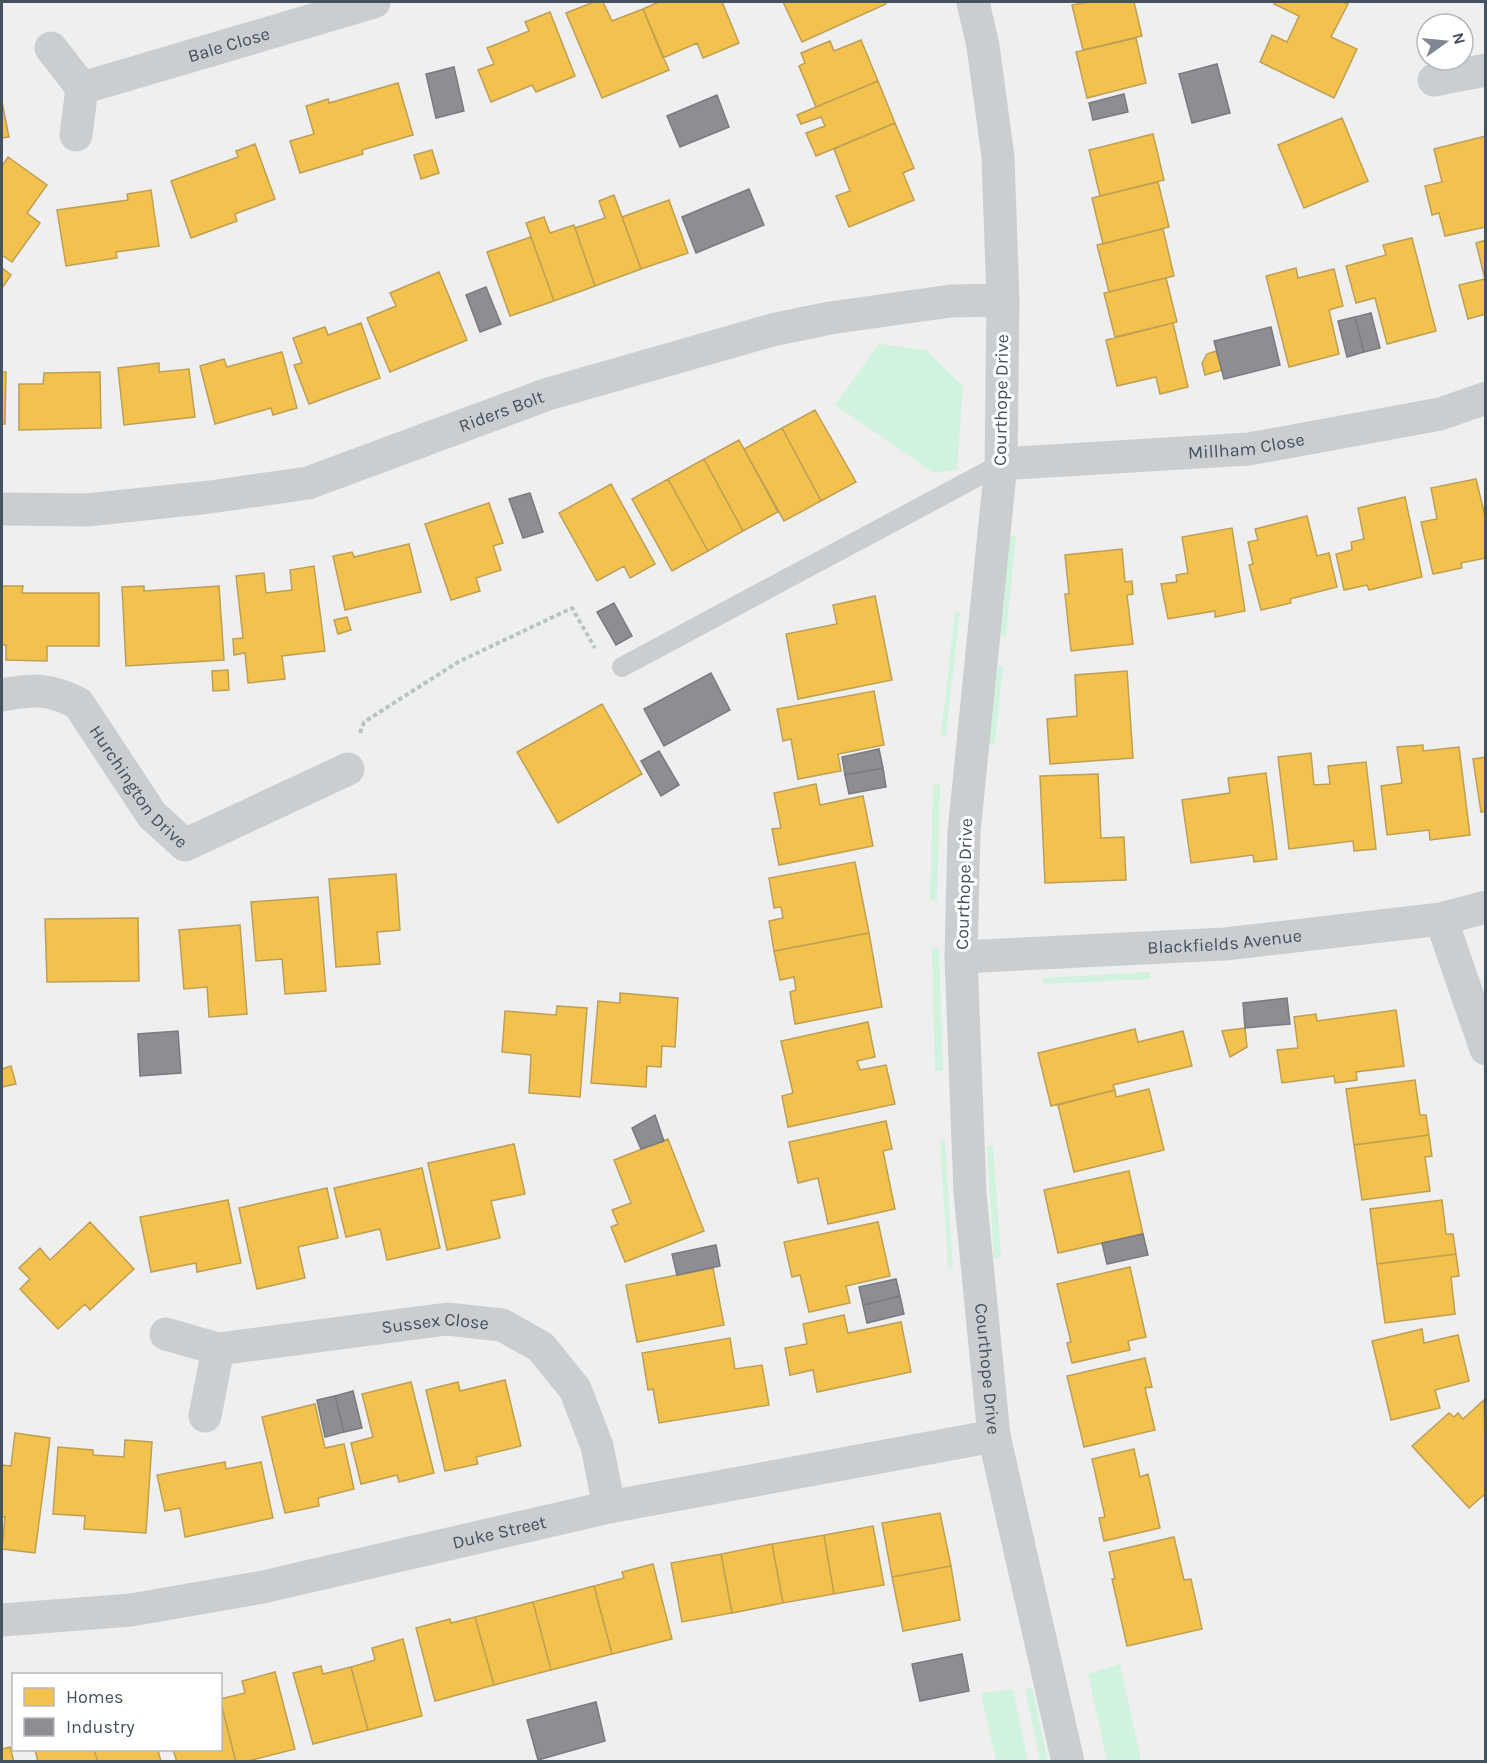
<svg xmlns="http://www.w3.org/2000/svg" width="1487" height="1763" font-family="Karla,sans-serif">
<rect width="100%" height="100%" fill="#f0efef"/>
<path fill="#d1f2de" d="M879,344L926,350L963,386L957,470L934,473L835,405Z
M1010,536H1016L1006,636L1000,635Z
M955,611L960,612L946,735H941Z
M997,666H1003L995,744H989Z
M933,785H940L937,901L930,900Z
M932,948H939L943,1071H935Z
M1150,972V979L1043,984V978Z
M940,1141H945L953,1268H948Z
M987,1146H993L1001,1258L994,1259Z
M1120,1664L1141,1761H1107L1088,1674Z
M1032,1687L1048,1761H1040L1025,1689Z
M1013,1689L1028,1761H996L981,1693Z"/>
<path fill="#f2c14e" stroke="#be9f53" stroke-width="1.5" d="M594,2H603L612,21L643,9L669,70L602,98L566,13Z
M659,2H722L739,43L703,58L697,43L663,58L643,9Z
M783,2H885L886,4L802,42Z
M1088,2H1134L1142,36L1083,50L1072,5Z
M1275,2H1342L1348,4L1331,37L1357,49L1334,98L1260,62L1272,35L1287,42L1299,16L1274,4Z
M550,12L575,76L536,92L532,85L491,102L478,70L494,64L487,48L529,31L525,22Z
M1136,38L1146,83L1087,98L1076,52Z
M861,40L878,81L816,107L799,66L805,63L801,53L830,41L834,51Z
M878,81L895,123L816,156L806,133L825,126L821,117L801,124L797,115Z
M398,83L413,135L362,150L363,154L300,173L290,141L314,134L306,106L328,99L329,103Z
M2,102L9,137L2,138Z
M1342,118L1368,181L1304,208L1278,145Z
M895,123L914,168L903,173L914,200L849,227L836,196L850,191L834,149Z
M1153,134L1164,180L1100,196L1089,150Z
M1486,136V227L1445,236L1439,213L1432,215L1425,186L1442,182L1434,149Z
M255,144L275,199L235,214L237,221L191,238L171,181L238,157L236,151Z
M432,150L439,173L421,179L414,155Z
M8,157L47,185L27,213L40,223L12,262L2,255V166Z
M1158,182L1169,227L1103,244L1092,198Z
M151,190L159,246L116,252L117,258L66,266L57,210L128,200L127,194Z
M614,195L641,269L595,286L575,228L605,218L599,201Z
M669,200L688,253L641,269L622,217Z
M544,217L550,233L574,225L595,286L554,301L526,223Z
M1163,229L1174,276L1109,292L1097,245Z
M531,237L554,301L510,316L487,252Z
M1412,238L1436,331L1387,344L1375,298L1356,303L1346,266L1386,255L1383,245Z
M1486,240V314L1468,319L1459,285L1485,279L1476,243Z
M2,268L11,275L2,288Z
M1296,268L1298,278L1334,269L1343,306L1329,310L1339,354L1289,367L1266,276Z
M439,272L467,340L390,372L367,318L396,306L390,293Z
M1166,278L1177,322L1115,337L1104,293Z
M361,323L380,378L309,404L294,365L302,363L293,338L325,327L328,335Z
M1173,323L1188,387L1160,394L1156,377L1117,386L1106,340Z
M1216,351L1222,370L1205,375L1202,363L1207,354Z
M282,352L297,408L273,415L271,408L215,424L200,366L224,359L227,367Z
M159,363V372L189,369L195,417L124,425L118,368Z
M2,372H6L5,424H2Z
M100,372L101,428L19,430V384H43L44,373Z
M815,410L856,482L821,501L782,428Z
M782,428L821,501L784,521L744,449Z
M739,440L778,512L743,531L704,459Z
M704,459L743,531L708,551L668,479Z
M668,479L708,551L672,571L632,499Z
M1476,479L1486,520V558L1461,563L1462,568L1433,574L1421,522L1437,519L1431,488Z
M611,484L655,564L630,578L624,566L597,581L559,513Z
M1405,497L1422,577L1369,590L1367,585L1344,590L1336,554L1352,550L1351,542L1364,539L1358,508Z
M489,503L503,543L493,546L501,570L476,578L480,591L451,600L425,524Z
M1307,516L1317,556L1329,553L1337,587L1290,599L1291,603L1261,610L1249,565L1253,564L1248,542L1258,540L1255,529Z
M1232,528L1245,611L1215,617V611L1168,619L1161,584L1177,582L1176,575L1188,573L1182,537Z
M409,544L421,592L345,610L333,556L352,552L354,557Z
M1122,549L1125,582L1132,581L1133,594L1127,595L1133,644L1071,651L1065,594H1069L1065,555Z
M314,566L325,651L282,656L285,679L248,683L245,653L234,655L233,639L243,638L236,576L264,573L266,593L292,590L290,570Z
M2,586H23L22,593H99V646H47V661L6,660V645H2Z
M144,586V591L219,586L224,660L126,666L122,587Z
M875,596L892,680L798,699L786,634L837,624L833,605Z
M347,617L351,630L338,634L334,620Z
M228,670L229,690L213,691L212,671Z
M1127,671L1133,758L1050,764L1047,719L1077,716L1075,675Z
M874,691L884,745L838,754L841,771L798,779L791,739L783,741L777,709Z
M602,704L642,774L558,823L517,752Z
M1423,745V751L1459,747L1470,835L1430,840L1429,830L1387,835L1381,786L1402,783L1397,747Z
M1311,753L1314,785L1330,784L1328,766L1366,762L1376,849L1354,851L1353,841L1289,849L1278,757Z
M1486,757V811L1481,812L1473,759Z
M1266,773L1277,859L1254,862L1253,855L1191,863L1182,800L1230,793L1228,778Z
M1098,774L1101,838L1124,837L1126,880L1045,883L1040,776Z
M816,784L820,805L863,796L873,846L779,865L772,829L781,828L774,793Z
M855,862L869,933L774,951L769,921L783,918L781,907L774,908L769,878Z
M396,874L400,930L377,932L380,964L336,967L329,879Z
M318,897L326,991L285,994L282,959L256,961L251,902Z
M138,918L139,981L47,982L45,919Z
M240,925L247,1014L209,1017L207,987L184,989L179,930Z
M869,933L882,1007L795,1024L790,992L796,990L794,977L780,980L774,951Z
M620,993L678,998L675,1047L662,1046L661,1067L647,1066L646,1087L591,1083L598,1001L620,1003Z
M557,1006L587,1008L580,1097L529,1093L531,1055L502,1052L505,1011L556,1015Z
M1396,1010L1404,1066L1356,1072L1357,1080L1335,1083L1334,1076L1282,1083L1277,1050L1298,1048L1294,1017L1316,1014L1317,1021Z
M868,1022L875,1057L857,1061L860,1070L886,1065L895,1104L788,1127L782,1096L793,1093L781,1041Z
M1245,1028L1247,1047L1230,1057L1222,1031Z
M1135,1029L1138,1042L1183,1031L1192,1066L1113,1085L1115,1090L1051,1106L1038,1053Z
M11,1066L16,1084L2,1087V1069Z
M1415,1080L1420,1115H1426L1429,1135L1354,1145L1346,1089Z
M1149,1089L1164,1150L1074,1172L1058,1105L1115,1090L1116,1097Z
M886,1121L892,1149L883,1151L895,1209L828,1224L818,1178L798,1183L789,1142Z
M1429,1135L1432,1156L1425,1157L1430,1191L1362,1200L1354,1145Z
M668,1139L704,1231L625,1262L611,1227L618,1224L612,1210L631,1203L614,1160Z
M514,1144L525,1194L491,1201L500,1238L447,1250L428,1163Z
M422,1168L440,1248L387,1260L380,1229L346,1237L334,1188Z
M1129,1171L1143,1234L1058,1253L1044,1190Z
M327,1188L338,1238L298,1247L305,1278L257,1289L239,1208Z
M228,1200L241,1263L197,1272L196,1263L151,1272L140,1217Z
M1442,1200L1446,1234H1453L1456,1254L1377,1264L1370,1209Z
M90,1222L134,1269L90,1310L85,1304L58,1329L20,1289L30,1279L19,1268L40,1248L50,1260Z
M878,1222L890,1276L846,1286L850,1303L809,1312L800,1275L792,1277L784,1242Z
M1456,1254L1459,1276L1451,1277L1455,1314L1385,1323L1377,1264Z
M1130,1267L1146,1337L1128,1341L1130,1350L1072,1363L1067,1343L1071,1342L1057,1284Z
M713,1268L724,1325L637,1342L626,1285Z
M844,1315L848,1333L901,1322L911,1372L817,1392L813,1370L790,1375L785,1348L807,1344L803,1324Z
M1422,1329L1424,1343L1458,1335L1469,1381L1435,1390L1440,1408L1391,1420L1372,1341Z
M730,1338L735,1369L762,1365L769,1405L659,1423L653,1389L648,1390L642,1353Z
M1145,1358L1152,1387L1145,1388L1155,1430L1084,1447L1067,1376Z
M505,1380L521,1446L476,1457L478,1464L445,1471L426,1390L458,1382L460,1391Z
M411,1382L434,1473L399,1482L397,1475L361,1484L351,1443L373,1437L362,1394Z
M1484,1400L1486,1493L1469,1508L1412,1446L1449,1413L1454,1417L1458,1413L1463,1419Z
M315,1404L325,1448L344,1444L354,1489L318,1498L319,1506L285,1513L262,1417Z
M15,1433L50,1438L35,1553L2,1549L5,1517H2V1465L11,1466Z
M125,1440L152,1442L146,1533L84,1529L85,1516L53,1514L58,1447L93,1450V1455L124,1457Z
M1134,1449L1140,1477L1148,1474L1160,1528L1104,1541L1099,1518L1105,1517L1092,1459Z
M225,1462L226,1469L261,1462L273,1518L185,1537L180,1508L165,1511L157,1475Z
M940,1513L951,1566L892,1577L882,1523Z
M873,1526L884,1585L834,1594L824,1535Z
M824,1535L834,1594L783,1603L772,1544Z
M1174,1537L1184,1580L1191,1579L1202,1629L1127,1646L1112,1579H1115L1109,1552Z
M772,1544L783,1603L732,1613L721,1554Z
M721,1554L732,1613L682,1622L671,1563Z
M653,1564L672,1639L612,1654L594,1586L624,1578L622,1572Z
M951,1566L960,1620L903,1631L892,1577Z
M594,1586L612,1654L551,1670L533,1602Z
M533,1602L551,1670L494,1685L475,1617Z
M475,1617L494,1685L435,1701L416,1628L450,1619L451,1623Z
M403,1639L422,1716L368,1730L351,1667L375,1660L372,1648Z
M321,1666L323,1674L351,1667L368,1730L313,1744L293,1673Z
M275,1672L295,1749L244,1762H236L220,1699L245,1693L242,1681Z
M220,1699L236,1762H177L173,1750H220Z
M10,1747L14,1762H2V1749Z
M35,1750H94L98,1762H38Z
M94,1750H158L161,1762H98Z"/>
<path fill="#8d8d92" stroke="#777b82" stroke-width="1.5" d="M1217,64L1230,113L1192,123L1179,74Z
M454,67L464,111L436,118L426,74Z
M1124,94L1128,112L1093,120L1089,103Z
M717,95L729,127L680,147L667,116Z
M749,189L764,225L696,253L682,217Z
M486,287L501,324L480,332L466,295Z
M1371,313L1380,348L1364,352L1355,317Z
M1355,317L1364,352L1347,357L1338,321Z
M1271,327L1280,365L1224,379L1214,341Z
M530,493L543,532L523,538L509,499Z
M614,603L632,636L616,645L597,612Z
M711,673L730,710L664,746L644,709Z
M879,749L883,768L845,775L842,757Z
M659,751L679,785L661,796L641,761Z
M883,768L886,787L849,794L845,775Z
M1287,998L1290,1024L1245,1028L1243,1003Z
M178,1031L181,1073L140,1076L138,1034Z
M655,1115L664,1141L641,1149L632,1128Z
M1143,1234L1148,1255L1107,1264L1102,1243Z
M716,1245L720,1266L677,1275L672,1254Z
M896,1279L900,1296L863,1305L859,1287Z
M900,1296L904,1314L867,1323L863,1305Z
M353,1391L362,1428L344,1432L335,1396Z
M335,1396L344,1432L325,1437L317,1400Z
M962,1654L969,1691L920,1701L912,1664Z
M596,1702L605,1741L538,1760L527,1720Z"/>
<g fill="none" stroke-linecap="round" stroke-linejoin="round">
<path stroke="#b6c5c1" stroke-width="4" stroke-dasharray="4.5 3" stroke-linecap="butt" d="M360,733L364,722L458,662L572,608L595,648"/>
<path stroke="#cbced0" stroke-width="20" d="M622,667L1001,464"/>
<g stroke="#cbced0" stroke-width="33">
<path id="s1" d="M973,2L983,46L998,157L1003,300L1001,464L964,832L961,957L970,1193L994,1436L1068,1762"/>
<path d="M51,48L82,88L76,135"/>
<path d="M1434,80L1486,70"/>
<path id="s2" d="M82,88L374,2"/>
<path id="s3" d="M1001,464L1249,449L1440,414L1486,398"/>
<path id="s4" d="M2,509L87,510L210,497L308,483L548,394L772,330L830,318L951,301L1003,300"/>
<path id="s5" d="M2,695C34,689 47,688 78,703L152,815L185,845L348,769"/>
<path d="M1441,919L1486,1049"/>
<path id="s6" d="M961,957L1225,944L1441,919L1486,907"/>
<path id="s7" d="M166,1334L218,1349L447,1319L502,1325L541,1347L575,1389L597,1446L609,1507"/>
<path d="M205,1416L218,1349"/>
<path id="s8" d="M2,1620L131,1610L263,1587L609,1507L994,1436"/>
</g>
</g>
<g text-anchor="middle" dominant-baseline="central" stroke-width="6" stroke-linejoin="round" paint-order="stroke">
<g font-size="18" fill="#44515e" stroke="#fff">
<text stroke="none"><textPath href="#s2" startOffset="153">Bale Close</textPath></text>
<text transform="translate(1001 400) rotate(-89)">Courthope Drive</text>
<text stroke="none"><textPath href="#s4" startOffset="514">Riders Bolt</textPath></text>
<text stroke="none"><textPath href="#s3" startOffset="246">Millham Close</textPath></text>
<text stroke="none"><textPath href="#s5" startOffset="182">Hurchington Drive</textPath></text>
<text transform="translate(964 884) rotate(-88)">Courthope Drive</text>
<text stroke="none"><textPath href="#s6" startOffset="264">Blackfields Avenue</textPath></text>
<text stroke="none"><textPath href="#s7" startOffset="273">Sussex Close</textPath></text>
<text stroke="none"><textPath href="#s1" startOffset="1372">Courthope Drive</textPath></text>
<text stroke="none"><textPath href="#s8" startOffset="506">Duke Street</textPath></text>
</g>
</g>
<rect width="1487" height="1763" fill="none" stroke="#44515e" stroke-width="6"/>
<rect x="12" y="1673" width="210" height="78" fill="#ffffff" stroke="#b4b9bf" stroke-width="1.5"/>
<rect x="24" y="1688" width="30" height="18" fill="#f2c14e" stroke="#b4b9bf" stroke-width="1.5"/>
<text x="66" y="1703" font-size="18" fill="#44515e">Homes</text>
<rect x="24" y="1718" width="30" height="18" fill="#8d8d92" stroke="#b4b9bf" stroke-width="1.5"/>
<text x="66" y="1733" font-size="18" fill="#44515e">Industry</text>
<g transform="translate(1445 42) rotate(75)"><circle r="28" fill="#ffffff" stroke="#b4b9bf" stroke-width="1.5"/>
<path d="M0-4.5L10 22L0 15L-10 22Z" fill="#808891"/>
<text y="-9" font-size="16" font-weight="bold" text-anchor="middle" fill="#44515e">N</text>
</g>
</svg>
